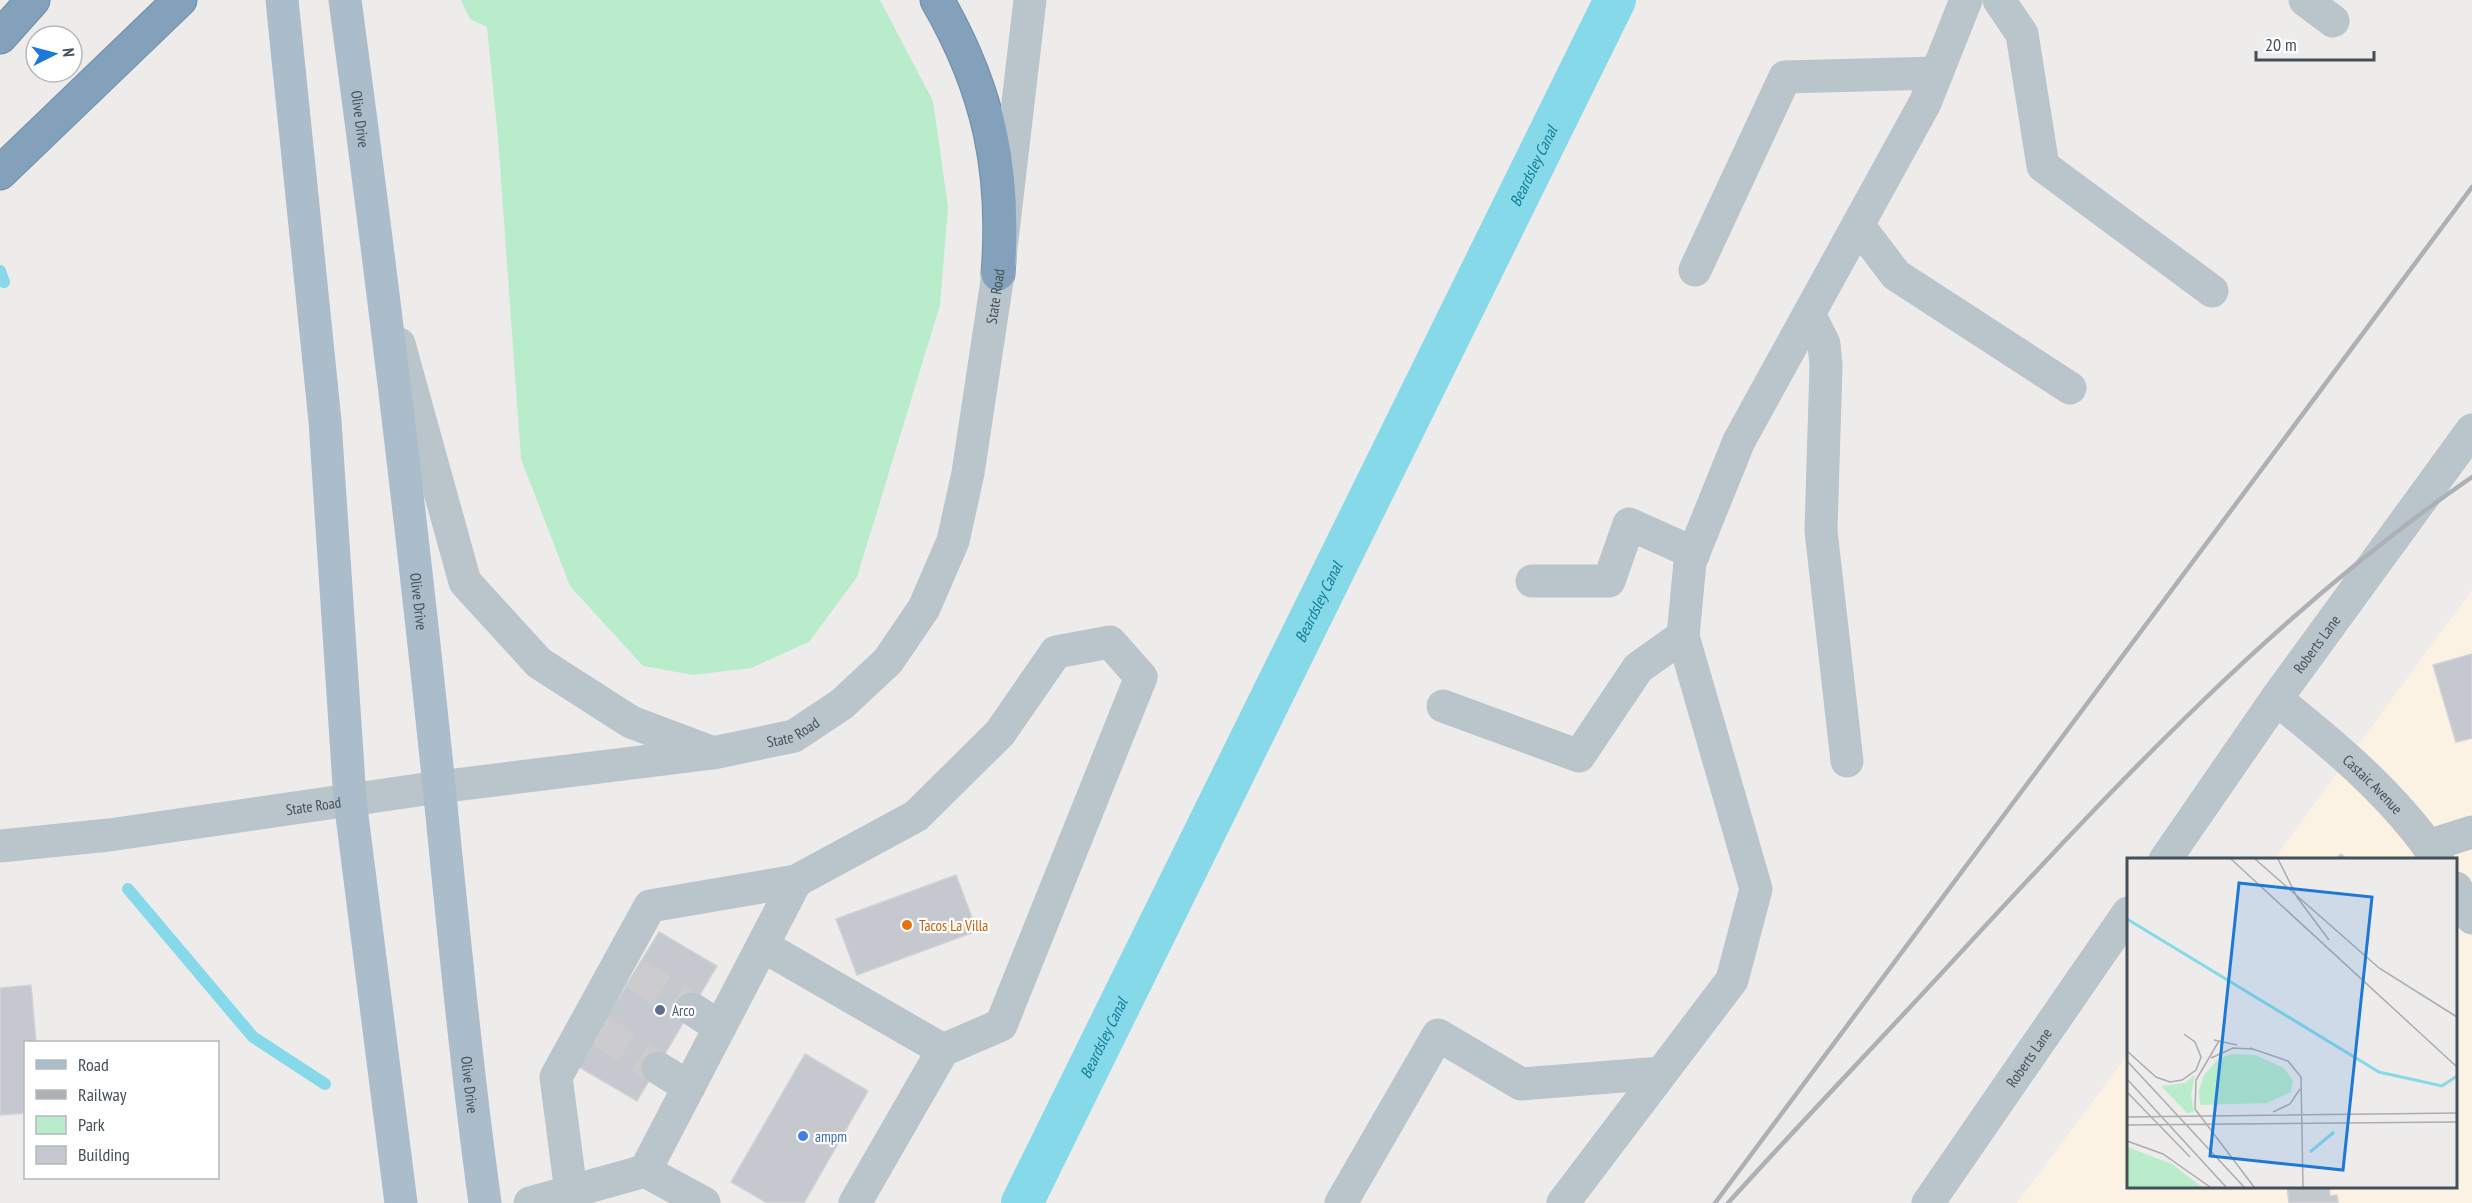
<svg xmlns="http://www.w3.org/2000/svg" width="2472" height="1203" font-family="'PT Sans Narrow',sans-serif">
<rect width="100%" height="100%" fill="#eeebeb"/>
<path fill="#fbf2e3" d="M2472,590V1203H2017L2128,1054V1186H2456V860L2274,859Z"/>
<path fill="#b9ecca" d="M461,0H880L933,101L948,207L940,305L857,577L809,642L751,668L693,675L643,666L570,586L521,459L498,138L487,27L470,19Z"/>
<g fill="none" stroke-linecap="round" stroke-linejoin="round">
<path stroke="#86d9e9" stroke-width="12" d="M0,271L4,282
M128,889L253,1037L325,1084"/>
<path stroke="#86d9e9" stroke-width="42" id="s1" d="M1022,1203L1615,0"/>
</g>
<path fill="#c5c8ce" stroke="#cfd2d7" stroke-width="1.5" d="M2472,654V738L2456,742L2433,665Z
M2341,854L2348,860H2334Z
M956,875L977,931L857,975L836,919Z
M659,932L717,966L637,1101L577,1066Z
M31,985L36,1042H26V1113L0,1115V988Z
M805,1054L868,1091L804,1203H767L731,1182Z
M2287,1186H2329L2330,1196L2337,1195L2338,1203H2289Z"/>
<g fill="none" stroke-linecap="round" stroke-linejoin="round">
<path stroke="#ccccce" stroke-width="33" stroke-dasharray="33 16" stroke-linecap="butt" d="M634,973L692,1009
M599,1030L658,1068"/>
<defs>
<path id="highway" d="M937,0C989,90 1006,171 998,274
M0,37L33,0
M0,173L180,0"/>
</defs>
<use href="#highway" stroke="#6f8ca6" stroke-width="35"/>
<g stroke="#b9c4cb" stroke-width="33">
<path d="M1999,0L2022,34L2043,166L2212,291"/>
<path d="M2305,0L2333,21"/>
<path d="M1858,225L1896,275L2070,388"/>
<path d="M1695,270L1785,77L1937,73"/>
<path d="M1809,314L1824,344L1826,365L1821,531L1847,761"/>
<path d="M399,344L465,582L539,663L631,722L708,751"/>
<path d="M1532,581H1609L1629,524L1694,553"/>
<path id="s2" d="M2276,699C2336,747 2395,796 2438,860"/>
<path d="M1443,706L1579,756L1638,668L1683,636"/>
<path id="s3" d="M0,846L109,835L439,787L713,753L794,736L842,704L888,661L924,608L953,541L968,473L998,274L1030,0"/>
<path d="M2428,846L2472,832"/>
<path id="s4" d="M2165,860L2276,699L2472,430"/>
<path d="M2456,888L2472,918"/>
<path d="M763,946L943,1050"/>
<path d="M692,1009L720,1027"/>
<path d="M658,1068L689,1087"/>
<path d="M645,1171L796,881"/>
<path d="M571,1192L556,1077L650,906L796,881L916,816L1000,733L1056,652L1110,642L1141,677L1001,1025L943,1050L855,1203"/>
<path d="M530,1203L645,1171L704,1203"/>
<path d="M1341,1203L1438,1035L1521,1084L1661,1073"/>
<path d="M1563,1203L1732,980L1756,889L1683,636L1690,562L1739,441L1925,103L1966,0"/>
<path id="s5" d="M1928,1203L2128,913"/>
</g>
<g stroke="#abbcca" stroke-width="33">
<path d="M282,0L325,421L350,800L401,1203"/>
<path id="s6" d="M345,0C380,261 412,523 439,786C453,925 466,1064 485,1203"/>
</g>
<use href="#highway" stroke="#83a1ba" stroke-width="33"/>
<path stroke="#adb1b6" stroke-width="4.5" d="M1715,1203L2472,187
M1728,1203C1805,1118 1885,1035 1963,950C2120,780 2280,609 2472,477"/>
</g>
<circle fill="#e8710a" stroke="#fff" stroke-width="2" cx="907" cy="925" r="6"/>
<circle fill="#5c6f8a" stroke="#fff" stroke-width="2" cx="660" cy="1010" r="6"/>
<circle fill="#3f7fe0" stroke="#fff" stroke-width="2" cx="803" cy="1136" r="6"/>
<g text-anchor="middle" dominant-baseline="central" stroke-width="4.5" stroke-linejoin="round" paint-order="stroke">
<g font-size="15" fill="#445058" stroke="#fff">
<text stroke="none"><textPath href="#s6" startOffset="120">Olive Drive</textPath></text>
<text stroke="none"><textPath href="#s3" startOffset="1308">State Road</textPath></text>
<text stroke="none"><textPath href="#s6" startOffset="606">Olive Drive</textPath></text>
<text stroke="none"><textPath href="#s4" startOffset="264">Roberts Lane</textPath></text>
<text stroke="none"><textPath href="#s3" startOffset="802">State Road</textPath></text>
<text stroke="none"><textPath href="#s2" startOffset="129">Castaic Avenue</textPath></text>
<text stroke="none"><textPath href="#s3" startOffset="316">State Road</textPath></text>
<text stroke="none"><textPath href="#s5" startOffset="177">Roberts Lane</textPath></text>
<text stroke="none"><textPath href="#s6" startOffset="1092">Olive Drive</textPath></text>
</g>
<g font-size="15" fill="#c56008" stroke="#fff" text-anchor="start">
<text x="919" y="925">Tacos La Villa</text>
</g>
<g font-size="15" fill="#4e5e75" stroke="#fff" text-anchor="start">
<text x="672" y="1010">Arco</text>
</g>
<g font-size="15" fill="#366cbe" stroke="#fff" text-anchor="start">
<text x="815" y="1136">ampm</text>
</g>
<g font-size="16" font-style="italic" fill="#0f7d92" stroke="#fff">
<text stroke="none"><textPath href="#s1" startOffset="1156">Beardsley Canal</textPath></text>
<text stroke="none"><textPath href="#s1" startOffset="670">Beardsley Canal</textPath></text>
<text stroke="none"><textPath href="#s1" startOffset="184">Beardsley Canal</textPath></text>
</g>
</g>
<g transform="translate(2127 858)">
<rect width="330" height="330" fill="#eeebeb"/>
<path d="M105,196L128,197L157,210L166,223L164,234L140,245L73,247L72,232L77,217L91,201ZM68,217L64,237L67,254L60,255L34,228L58,225ZM0,289L45,306L75,329H0Z" fill="#b9ecca"/>
<path fill="none" stroke="#86d9e9" stroke-width="3" d="M0,61L252,214L315,228L330,218M183,294L207,274"/>
<path fill="none" stroke="#aaadb0" stroke-width="1.5" d="M104,1L330,209M128,1L252,110L330,159M151,1L170,39L202,82M87,182L110,187M92,183L69,222L68,251L127,329M123,190L161,203L174,219L176,329M0,193L29,219L43,224L55,222L69,212L74,199L68,184L57,176M84,200L106,190L125,191M0,203L117,329M0,221L99,329M0,234L63,299M146,254L163,246L173,231M0,259L330,255M0,267L330,264M0,283L36,296L83,329"/>
<path fill="#1d78d6" fill-opacity="0.15" stroke="#1d78d6" stroke-width="3" d="M112,25L245,39L216,312L83,298Z"/>
<rect width="330" height="330" fill="none" stroke="#445058" stroke-width="3"/>
</g>
<rect x="24" y="1041" width="195" height="138" fill="#ffffff" stroke="#b4b9bc" stroke-width="1.5"/>
<rect x="36" y="1060" width="30" height="9" fill="#abbcca" stroke="#b4b9bc" stroke-width="1.5"/>
<text x="78" y="1071" font-size="18" fill="#445058">Road</text>
<rect x="36" y="1090" width="30" height="9" fill="#adb1b6" stroke="#b4b9bc" stroke-width="1.5"/>
<text x="78" y="1101" font-size="18" fill="#445058">Railway</text>
<rect x="36" y="1116" width="30" height="18" fill="#b9ecca" stroke="#b4b9bc" stroke-width="1.5"/>
<text x="78" y="1131" font-size="18" fill="#445058">Park</text>
<rect x="36" y="1146" width="30" height="18" fill="#c5c8ce" stroke="#b4b9bc" stroke-width="1.5"/>
<text x="78" y="1161" font-size="18" fill="#445058">Building</text>
<g transform="translate(54 54) rotate(84)"><circle r="28" fill="#ffffff" stroke="#b4b9bc" stroke-width="1.5"/>
<path d="M0-4.5L10 22L0 15L-10 22Z" fill="#1d78d6"/>
<text y="-9" font-size="16" font-weight="bold" text-anchor="middle" fill="#445058">N</text>
</g>
<path d="M2256 51v9h118v-9" fill="none" stroke="#445058" stroke-width="3"/>
<text x="2265" y="51" font-size="18" fill="#445058" stroke="#ffffff" stroke-width="4.5" paint-order="stroke">20 m</text>
</svg>
